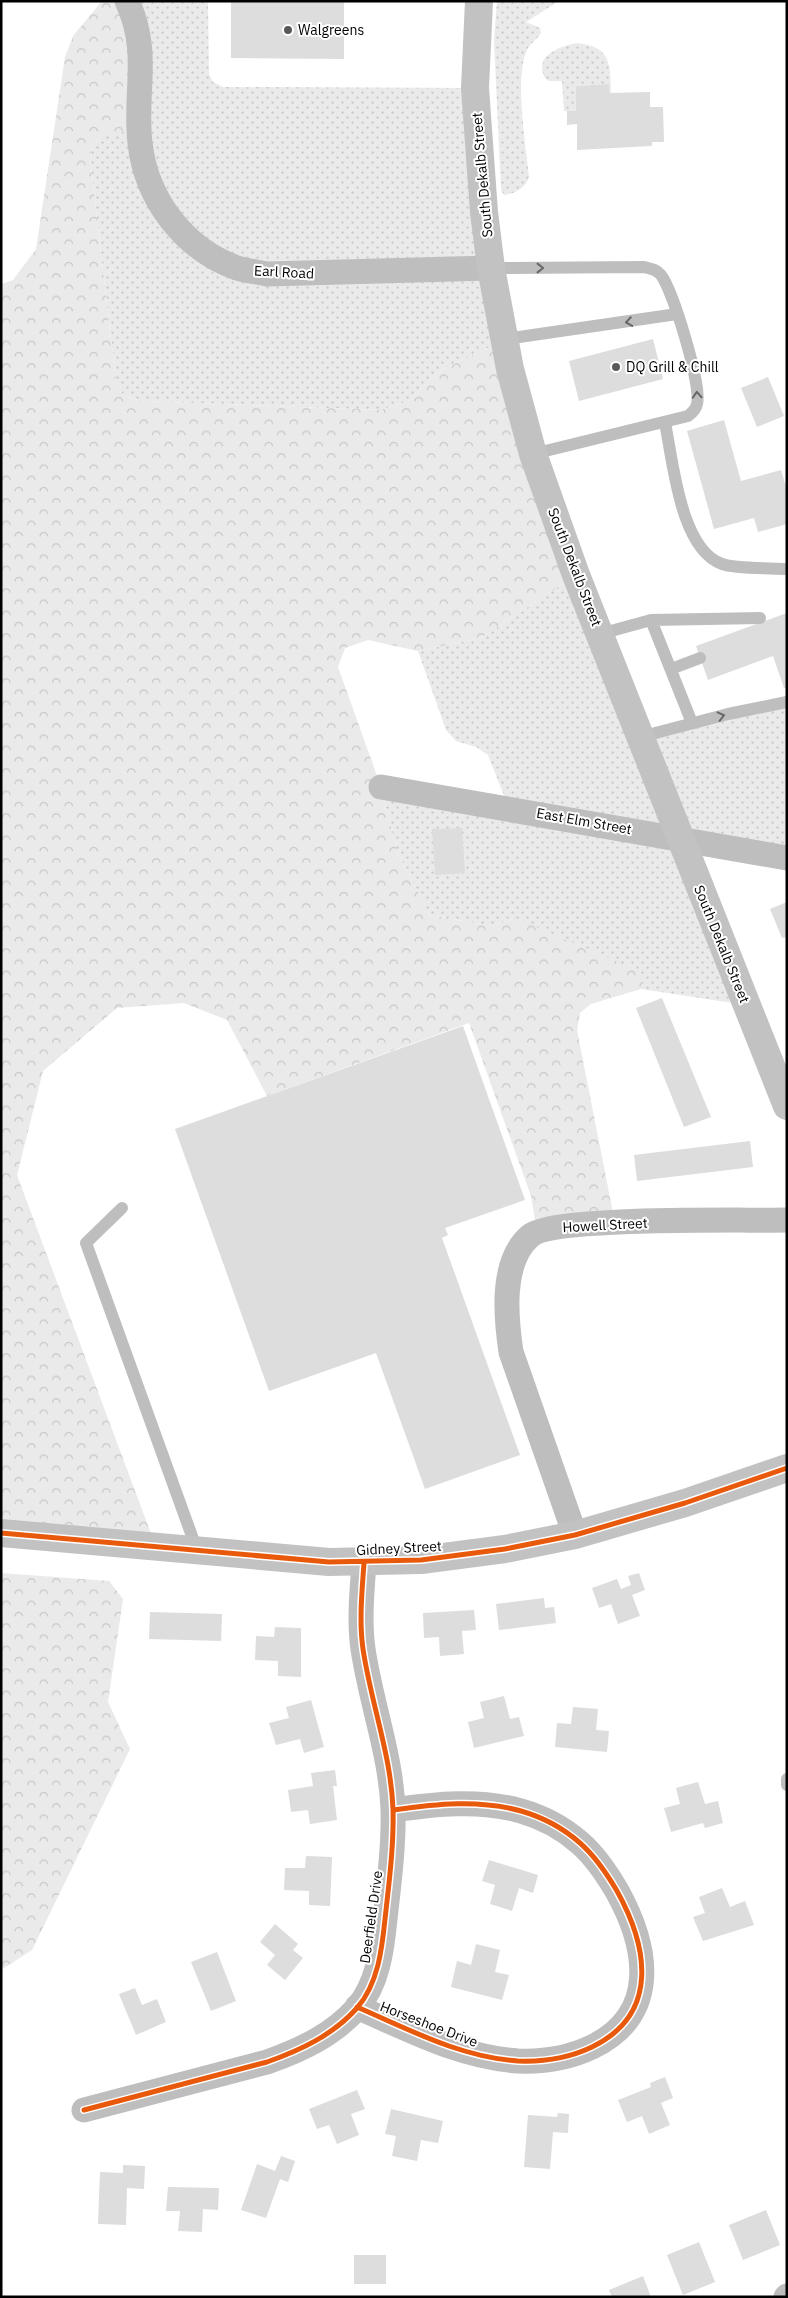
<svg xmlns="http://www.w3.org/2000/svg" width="788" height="2298" font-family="'IBM Plex Sans',sans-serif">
<defs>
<pattern id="grass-dots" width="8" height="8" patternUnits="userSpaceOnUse" patternTransform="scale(1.25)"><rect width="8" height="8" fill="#eaeaea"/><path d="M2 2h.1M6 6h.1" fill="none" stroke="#c7c7c7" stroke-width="1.8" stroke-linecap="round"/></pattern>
<pattern id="forest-crowns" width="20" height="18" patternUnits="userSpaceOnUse" patternTransform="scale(1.25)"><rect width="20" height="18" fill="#eaeaea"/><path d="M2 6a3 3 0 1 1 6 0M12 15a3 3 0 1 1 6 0" fill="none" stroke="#c7c7c7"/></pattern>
</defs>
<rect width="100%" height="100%" fill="#fff"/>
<path fill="url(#grass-dots)" d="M127,1H208L209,74L213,82L223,87L475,88L505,340L439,371L411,400L381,410L141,401L123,395L116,382L90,158L91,146L99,138Z
M497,1H559L526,22L540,28L541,33C537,40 530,43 527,50C514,78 526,145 529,177C526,188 514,194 504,195L501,190L494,40Z
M577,43C612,47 610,64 611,93H609V84L576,86V111H564L562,81H549L545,78C533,55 561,46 577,43Z
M576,575L640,737L787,702V858L681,838L746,1005L641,989L644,981L515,918L492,926L430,915L397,852L381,787L509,808L488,755L476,747L456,741L446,730L418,651L481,638Z"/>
<path fill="url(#forest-crowns)" d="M102,1H127L140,128L99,138L91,146L90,158L116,382L123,395L141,401L381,410L411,400L439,371L505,340L576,575L481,638L418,651L368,640L345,648L338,667L381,787L397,852L430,915L492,926L515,918L635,969L644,981L641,989L591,1004L580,1013L577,1030L615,1223L537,1232L531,1196L469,1023L267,1096L227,1020L184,1003L117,1008L43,1071L17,1175L156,1547L1,1533V284L13,280L36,249L65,57L73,36Z
M1,1573L109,1581L123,1599L108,1702L130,1749L32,1950L1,1970Z"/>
<path fill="#ddd" d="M231,1H344V59L231,58Z
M609,84V93L650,92V107H663L664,142H652V146L577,150V124L567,125V111H576V86Z
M653,339L663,379L579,401L569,361Z
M768,377L784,416L757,427L741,388Z
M724,420L741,481L781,470L787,490V524L758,532L754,518L714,529L687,431Z
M787,613V687L784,688L773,656L708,680L696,646Z
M462,828L465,873L435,875L432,829Z
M787,902V937L782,938L770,909Z
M662,998L711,1117L684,1127L636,1008Z
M463,1026L525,1200L445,1228L448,1235L442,1238L520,1455L425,1489L376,1353L269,1391L175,1129Z
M750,1141L753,1167L637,1181L634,1155Z
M639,1573L645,1590L632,1595L640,1616L618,1624L611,1604L599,1608L592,1588L617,1579L621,1589L631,1585L628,1576Z
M544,1598L545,1608L554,1607L556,1623L499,1630L496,1604Z
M474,1610L476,1630L462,1631L464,1654L440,1656L439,1637L424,1638L423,1613Z
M150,1612L222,1614L221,1641L149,1639Z
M275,1627L301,1628V1677L278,1676V1661L255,1660L256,1636L274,1637Z
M504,1696L510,1719L519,1717L524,1736L474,1748L468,1722L484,1718L480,1702Z
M311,1700L324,1747L304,1753L300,1739L276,1745L269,1723L289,1718L286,1707Z
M573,1707L598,1709L596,1730L609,1731L607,1752L555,1747L557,1723L571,1724Z
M335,1770L337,1786H333L337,1820L310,1824L308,1810L291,1812L288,1790L313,1786L311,1773Z
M698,1782L705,1804L718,1801L723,1823L705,1828L703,1823L671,1832L664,1808L680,1804L676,1788Z
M306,1856L332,1857L330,1906L309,1905V1891L284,1890L285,1868H305Z
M489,1860L538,1875L533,1893L519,1888L512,1911L490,1904L495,1885L482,1881Z
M722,1888L730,1907L745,1901L754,1925L703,1941L693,1917L705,1913L699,1897Z
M275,1924L298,1944L293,1950L303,1958L285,1980L267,1965L275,1955L260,1942Z
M476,1944L500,1950L495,1972L509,1975L502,2000L451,1987L457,1961L471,1965Z
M217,1952L236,2001L211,2011L191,1962Z
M135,1988L142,2005L157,1999L166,2022L136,2035L119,1994Z
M665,2077L673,2098L661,2103L670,2125L649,2134L642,2116L627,2122L618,2100L651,2087L650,2083Z
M357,2090L365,2109L351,2114L359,2135L337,2144L329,2125L317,2129L309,2109Z
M391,2109L443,2121L438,2143L421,2140L417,2161L392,2156L396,2136L385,2134Z
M558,2113L569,2114L568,2133L553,2132L550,2169L524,2167L528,2115L557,2117Z
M281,2156L295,2161L288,2182L280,2179L266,2218L241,2210L257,2164L275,2171Z
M123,2165L145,2166L144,2189L127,2188L126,2225L98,2224L100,2172L123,2173Z
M168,2187L219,2188L218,2210L203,2209L202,2232L178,2231L180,2211H166Z
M766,2210L780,2245L743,2260L729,2225Z
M699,2242L715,2282L683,2295L667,2255Z
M354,2255H386V2284H354Z
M643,2276L651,2297H612L609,2290Z"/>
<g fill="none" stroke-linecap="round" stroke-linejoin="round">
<path stroke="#bebebe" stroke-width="12" d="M491,268L644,267C651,269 656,269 661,275C673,291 702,385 697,404C696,409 692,413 688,416L533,454
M505,339L677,314
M665,423C673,461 680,549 722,564C736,569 770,568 787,569
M651,620L692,723
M600,634L651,620L760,618
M671,669L700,658
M640,737L728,714L787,702
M122,1208L86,1243L197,1550
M787,1779V1785"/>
<path stroke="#bebebe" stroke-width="25" d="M127,1C151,52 134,92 140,143C146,199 184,249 237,268C247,271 258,272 267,274L491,268
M381,787L787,858
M575,1535L511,1352C506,1318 500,1262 530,1236C554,1216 745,1221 787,1220
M357,2007C410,2030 460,2057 518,2061C544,2062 569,2058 592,2047C660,2014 648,1947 617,1891C607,1874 595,1856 580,1843C563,1828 542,1817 521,1811C479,1799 435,1804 393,1810
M84,2110L267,2062C301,2050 333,2035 357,2008C378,1984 382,1949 385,1919C389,1883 394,1845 393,1809C391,1755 371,1703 363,1649C359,1621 362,1591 364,1563
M786,2297L787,2296"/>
<path stroke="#c2c2c2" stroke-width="28" d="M479,1L475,88L484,212L491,268L510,369L533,454L576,575L787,1106
M1,1533L329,1562L421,1560L505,1549L575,1535L685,1503L787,1468"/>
<defs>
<path id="cycleway" d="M1,1533L329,1562L421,1560L505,1549L575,1535L685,1503L787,1468
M357,2007C410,2030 460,2057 518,2061C544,2062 569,2058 592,2047C660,2014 648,1947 617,1891C607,1874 595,1856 580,1843C563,1828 542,1817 521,1811C479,1799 435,1804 393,1810
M84,2110L267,2062C301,2050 333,2035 357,2008C378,1984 382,1949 385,1919C389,1883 394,1845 393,1809C391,1755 371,1703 363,1649C359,1621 362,1591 364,1563"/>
</defs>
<use href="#cycleway" stroke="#fff" stroke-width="8"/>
<use href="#cycleway" stroke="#e8590c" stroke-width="5"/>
</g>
<defs><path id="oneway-chevron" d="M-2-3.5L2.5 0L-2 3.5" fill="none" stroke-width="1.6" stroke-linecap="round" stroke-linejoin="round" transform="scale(1.25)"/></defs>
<g stroke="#686868">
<use href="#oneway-chevron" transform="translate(540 268)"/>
<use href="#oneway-chevron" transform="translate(629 322) rotate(171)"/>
<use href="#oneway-chevron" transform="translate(697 395) rotate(-93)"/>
<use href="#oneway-chevron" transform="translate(721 716) rotate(-14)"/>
</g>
<g fill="#595959" stroke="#fff" stroke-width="2">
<circle cx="288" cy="30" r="5"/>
<circle cx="616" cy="367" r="5"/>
</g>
<g text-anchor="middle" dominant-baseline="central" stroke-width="4" stroke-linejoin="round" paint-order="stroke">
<g font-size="14" fill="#000" stroke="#fff" text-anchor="start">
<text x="298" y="30">Walgreens</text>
<text x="626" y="367">DQ Grill &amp; Chill</text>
</g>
<g font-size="14" fill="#000" stroke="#fff">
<text transform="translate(482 175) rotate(-95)">South Dekalb Street</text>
<text transform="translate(284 272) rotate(3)">Earl Road</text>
<text transform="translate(575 567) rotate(69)">South Dekalb Street</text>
<text transform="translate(584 821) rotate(10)">East Elm Street</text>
<text transform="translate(722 944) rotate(68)">South Dekalb Street</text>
<text transform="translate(605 1225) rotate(-3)">Howell Street</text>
<text transform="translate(399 1548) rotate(-3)">Gidney Street</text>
<text transform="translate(371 1917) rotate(-82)">Deerfield Drive</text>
<text transform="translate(429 2024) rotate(21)">Horseshoe Drive</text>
</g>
</g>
<rect width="788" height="2298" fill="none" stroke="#000000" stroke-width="5"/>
</svg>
